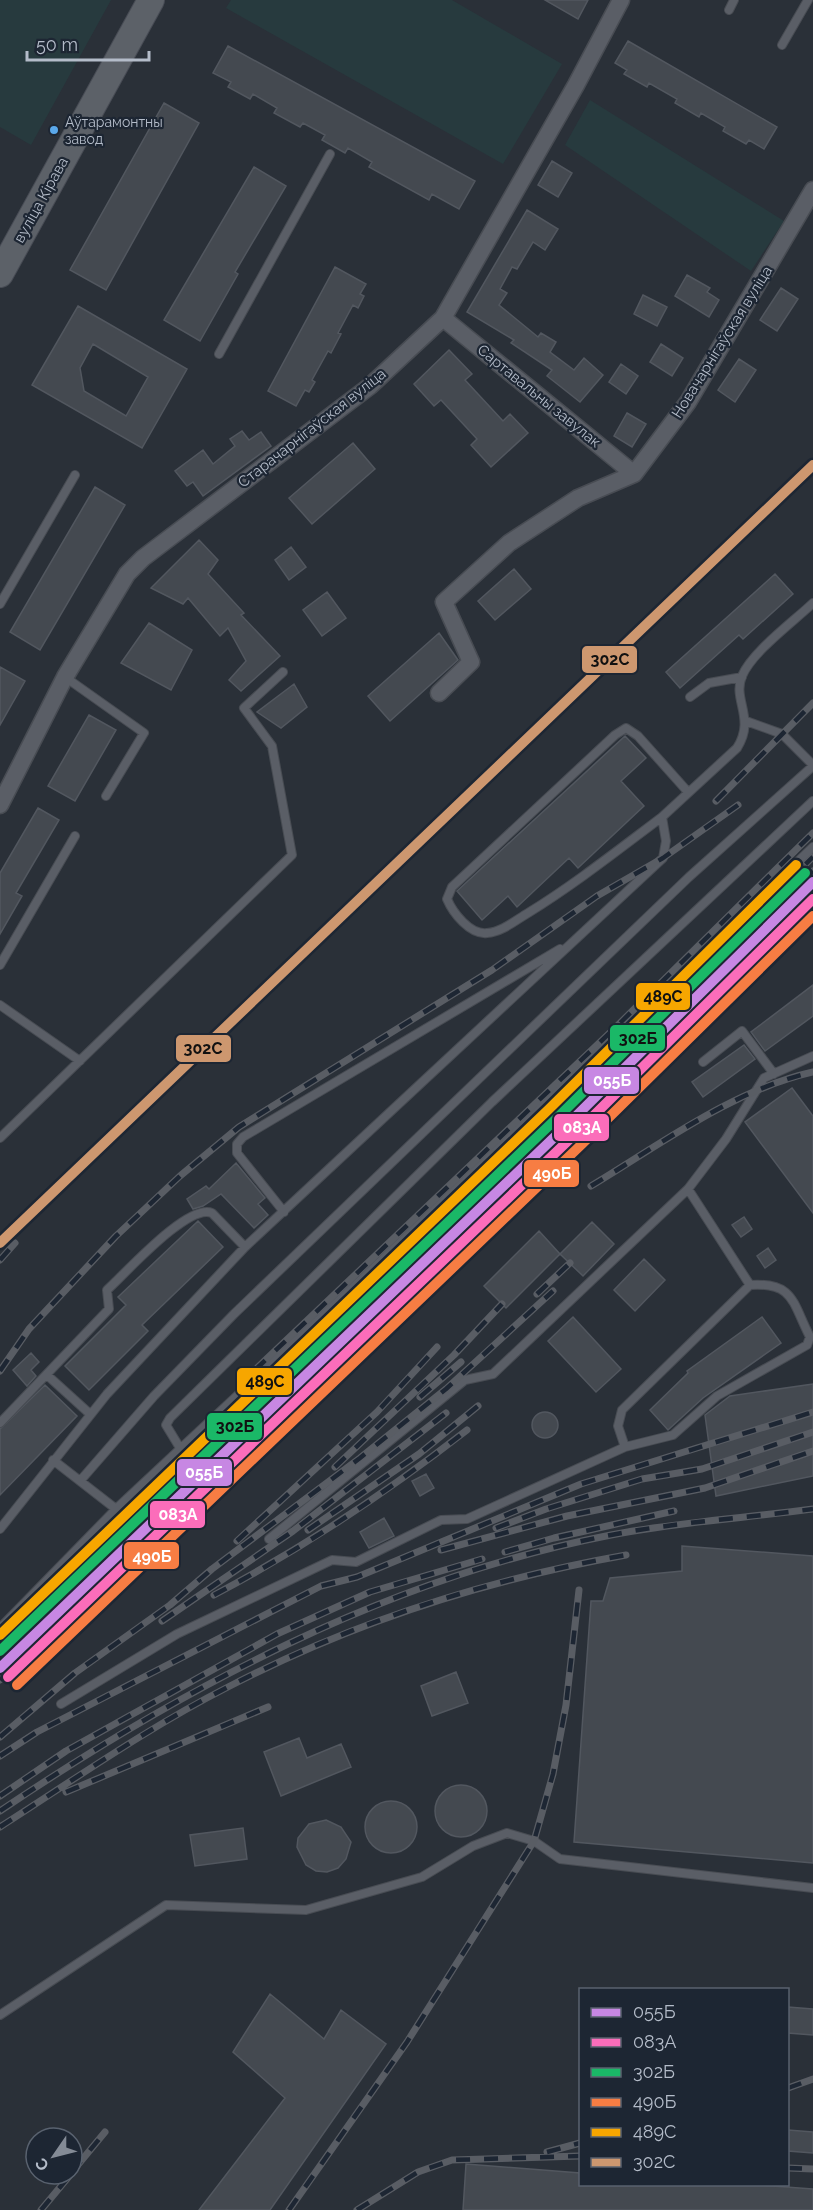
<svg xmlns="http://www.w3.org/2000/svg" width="813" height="2210" font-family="Raleway,sans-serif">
<rect width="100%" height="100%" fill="#2a3038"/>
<path fill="#273a3e" d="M0,0H111L31,145L0,127Z
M231,0H452L562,64L503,164L226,8Z
M590,100L784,221L751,271L565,145Z"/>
<path fill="#444950" stroke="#52575f" stroke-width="1.5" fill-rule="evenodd" d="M545,0H588L578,19Z
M628,41L777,127L764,149L749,140L746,144L723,131L725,127L701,113L699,117L675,103L677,99L649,83L647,87L624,74L627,70L615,63Z
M228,46L475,181L459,209L432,194L429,200L369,167L372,162L348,148L345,153L322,140L325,135L303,123L300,127L274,113L277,108L253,94L250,99L228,87L231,82L213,73Z
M164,103L199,123L106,290L70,270Z
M552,161L572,173L558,197L538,185Z
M254,167L286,186L235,272L238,274L200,341L164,320Z
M527,210L558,229L545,250L533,242L517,269L512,267L500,289L507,293L499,305L538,337L541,333L556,342L550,352L574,370L584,358L603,375L580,402L547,376L552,370L511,343L514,340L467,312Z
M335,267L366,284L360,294L364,296L358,308L353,305L338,333L341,334L331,353L328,351L312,380L315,382L309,392L305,390L296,406L268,391Z
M687,275L710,288L707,292L719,300L709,317L675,296Z
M781,288L798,299L777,331L760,320Z
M643,295L667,307L657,326L634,314Z
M78,306L187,369L142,448L32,385ZM93,344L148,377L126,416L84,391L80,368Z
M661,344L683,358L672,376L650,362Z
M449,350L472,374L465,380L503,421L510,414L528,433L491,467L471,445L477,439L441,400L434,406L414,384Z
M739,359L756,370L735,402L718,390Z
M621,364L638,376L626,394L609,382Z
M627,413L646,424L632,447L614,436Z
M242,431L249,440L261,432L271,446L203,496L193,482L187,486L175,471L203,450L213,464L235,446L230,439Z
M353,443L375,469L312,524L289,498Z
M95,487L125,505L40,650L10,632Z
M199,540L218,560L208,574L244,613L241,615L280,656L241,691L229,680L246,661L228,628L220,636L188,598L183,604L151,588Z
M291,547L306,567L289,580L275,560Z
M514,569L531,589L495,620L478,601Z
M775,574L793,594L743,639L739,635L680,688L666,672Z
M327,592L346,618L322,636L303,610Z
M149,623L192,650L171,690L121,663Z
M439,633L458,660L390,721L368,696Z
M0,667L25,681L0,725Z
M294,684L307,707L281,728L257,712Z
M89,715L116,730L75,801L48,786Z
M625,736L646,758L621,781L644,806L578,868L569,858L517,907L508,896L482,920L457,891Z
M38,808L59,820L16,893L22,896L0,934V873Z
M813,985V1016L765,1051L751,1032Z
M744,1045L755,1059L703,1097L692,1082Z
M792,1088L813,1116V1213L745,1122Z
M236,1163L265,1198L258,1204L268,1215L254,1228L221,1194L203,1206L193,1209L187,1199L206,1186L209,1189Z
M744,1217L752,1229L741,1237L732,1225Z
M198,1221L223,1247L142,1325L148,1331L89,1390L65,1366L126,1305L118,1297Z
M592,1222L614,1244L583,1276L560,1254Z
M539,1231L560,1254L506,1308L484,1286Z
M768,1248L776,1260L765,1268L757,1256Z
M644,1259L665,1280L635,1311L614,1290Z
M573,1317L621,1369L596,1392L548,1341Z
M762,1317L781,1343L703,1398L668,1430L650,1410L688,1373L687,1371Z
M31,1353L39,1362L31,1370L36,1376L27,1386L13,1370Z
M813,1384V1476L716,1496L705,1415L730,1396Z
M45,1385L77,1416L0,1495V1429Z
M532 1425a13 13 0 1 1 26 0a13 13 0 1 1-26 0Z
M426,1474L434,1488L420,1496L412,1481Z
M384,1518L394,1536L369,1548L360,1532Z
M682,1546L813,1556V1863L574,1842L591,1601H603L610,1578L682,1571Z
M456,1672L468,1703L432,1716L421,1686Z
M299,1738L307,1758L341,1744L351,1767L281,1796L264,1752Z
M435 1811a26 26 0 1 1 52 0a26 26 0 1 1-52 0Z
M365 1827a26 26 0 1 1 52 0a26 26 0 1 1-52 0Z
M326,1820L341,1827L351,1842L346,1859L338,1868L327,1872L316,1871L306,1865L297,1847L298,1838L309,1824Z
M243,1828L247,1859L195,1866L190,1835Z
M270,1994L324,2039L341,2010L386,2044L270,2210H199L285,2098L233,2052Z
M788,2007L813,2009V2035L788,2033Z
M788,2130L813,2132V2153L788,2151Z
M466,2164L580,2173V2184H745L813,2189V2210H463Z"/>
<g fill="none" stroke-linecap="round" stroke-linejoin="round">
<defs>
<path id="service" d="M729,10L734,0
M782,45L808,0
M219,354L330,154
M0,604L75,475
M65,677L144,733L106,796
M690,697L709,683L742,677
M746,721L782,734L813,765
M662,817C618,850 575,884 528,913C516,920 502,932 487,933C470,935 453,913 447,899L452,887L615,735L626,728L638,736L688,792
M0,965L75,836
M0,1005L80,1061
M703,1062L742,1031L774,1074
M0,1138L292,855L272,746L244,708L283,672
M284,1212L237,1153V1144L243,1137L560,949
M47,1375L90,1414
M0,1423L109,1309L107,1290C126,1273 188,1203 212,1213L245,1247
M625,1447L673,1435L717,1396L807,1345L810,1337C792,1302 794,1282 750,1285
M180,1448L166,1425L170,1418L492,1102L813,801
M80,1481L154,1396L234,1314L689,877L813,766
M116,1509L364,1277L813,847
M0,1529L107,1394L245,1247L663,858L666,841L662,817L737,748C756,718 732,700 742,676C752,652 793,622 813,603
M269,1539L465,1380L493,1374L688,1189L726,1139L764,1078L813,1056
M0,1628L116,1509L53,1460
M61,1704L177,1634L332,1560L356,1562L441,1520L467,1519L625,1447L618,1426L622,1410L750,1285L688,1189
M0,2015L166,1905L306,1910L422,1877L473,1846L507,1833L534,1841L560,1859L813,1888"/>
<path id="minor" d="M443,318L634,474
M439,693L471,662L444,602L509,543L578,498L634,474L688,402L813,190
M0,805L65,677L127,574L143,558L370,386L443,318L576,85L621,0"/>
<path id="primary" d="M0,274L151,0"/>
</defs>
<use href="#service" stroke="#484c53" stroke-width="10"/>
<use href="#minor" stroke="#484c53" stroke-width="19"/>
<use href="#primary" stroke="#484c55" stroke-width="28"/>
<use href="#service" stroke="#5a5e66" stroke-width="8"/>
<use href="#minor" stroke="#5a5e66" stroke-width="16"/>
<use href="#primary" stroke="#5c6168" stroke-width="26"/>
<defs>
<path id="rail" d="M716,801L813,703
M591,1186C661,1144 733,1090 813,1072
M0,1260L15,1243
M537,1294L570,1263
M255,1370L617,1026L813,833
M0,1371L29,1329L116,1236L180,1176L239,1127L492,970L597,896L663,858L738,805
M420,1397L461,1362
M335,1467L454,1355L502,1304
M496,1528L546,1509L642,1479L702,1469L813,1432
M308,1530L419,1454L478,1406
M237,1541L377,1412L437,1347
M441,1550L567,1516L705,1488L813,1451
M505,1552L554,1538L674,1511
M214,1595C305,1547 386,1493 467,1430
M162,1621L293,1531L446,1413
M0,1642L301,1346L813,857
M0,1657L177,1481L558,1118L695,981L813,871
M0,1680C278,1431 539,1163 813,910
M0,1737L75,1673L170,1605L212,1569L360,1458L446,1389L553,1291
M0,1756L37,1732L321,1586L357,1577L581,1484L813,1412
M66,1792L268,1707
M0,1796L66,1751L277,1634L370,1592L482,1559
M0,1811C186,1686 388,1578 611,1535C677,1522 746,1518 813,1509
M0,1827C75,1779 149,1727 228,1687C355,1621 485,1580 626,1555
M788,2088L813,2079
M547,2152L580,2143
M788,2168L813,2169
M72,2172L105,2132
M41,2210L71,2174
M289,2210L407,2042L534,1841L553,1774L566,1705L579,1590
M357,2210L418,2172L452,2160L580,2156"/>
</defs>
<use href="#rail" stroke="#595d64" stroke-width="7"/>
<use href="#rail" stroke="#1d2633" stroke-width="4.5" stroke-dasharray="14" stroke-linecap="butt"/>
<defs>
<path id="rail-1" d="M0,1668L565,1127L813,882"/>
<path id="rail-2" d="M8,1677L573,1136L813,899"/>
<path id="rail-3" d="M0,1651L557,1118L805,873"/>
<path id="rail-4" d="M17,1685L582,1144L813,916"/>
<path id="rail-5" d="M0,1635L548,1110L796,865"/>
<path id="rail-6" d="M0,1243L813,465"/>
</defs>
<use href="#rail-1" stroke="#1d2633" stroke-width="15"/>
<use href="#rail-2" stroke="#1d2633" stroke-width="15"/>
<use href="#rail-3" stroke="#1d2633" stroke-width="15"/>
<use href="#rail-4" stroke="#1d2633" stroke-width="15"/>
<use href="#rail-5" stroke="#1d2633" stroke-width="15"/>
<use href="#rail-6" stroke="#1d2633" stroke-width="15"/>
<use href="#rail-1" stroke="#c787e3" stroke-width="10"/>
<use href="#rail-2" stroke="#fb6dba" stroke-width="10"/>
<use href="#rail-3" stroke="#1ab867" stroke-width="10"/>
<use href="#rail-4" stroke="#f77d43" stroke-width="10"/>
<use href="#rail-5" stroke="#f7a600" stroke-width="10"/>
<use href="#rail-6" stroke="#cd976f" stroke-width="10"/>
</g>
<circle fill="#5aa8eb" stroke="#1d2633" stroke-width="2" cx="54" cy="130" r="5"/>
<g text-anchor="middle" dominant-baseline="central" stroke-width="4.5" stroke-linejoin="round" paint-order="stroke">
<g font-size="14" fill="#b4bcc9" stroke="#1d2633" text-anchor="start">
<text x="65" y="122">Аўтарамонтны<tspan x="65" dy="17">завод</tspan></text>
</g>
<g font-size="15" fill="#b4bcc9" stroke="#1d2633">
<text transform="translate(41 200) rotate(-61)">вуліца Кірава</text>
<text transform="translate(722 342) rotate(-58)">Новачарнігаўская вуліца</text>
<text transform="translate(539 396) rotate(39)">Сартавальны завулак</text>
<text transform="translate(312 428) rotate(-38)">Старачарнігаўская вуліца</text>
</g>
</g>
<g stroke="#1d2633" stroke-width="2">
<rect x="581" y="645" width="57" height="29" rx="6" fill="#cd976f"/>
<rect x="635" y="982" width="56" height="29" rx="6" fill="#f7a600"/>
<rect x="609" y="1024" width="57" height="28" rx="6" fill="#1ab867"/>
<rect x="175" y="1034" width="57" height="29" rx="6" fill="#cd976f"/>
<rect x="583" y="1066" width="57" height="29" rx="6" fill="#c787e3"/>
<rect x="553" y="1113" width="57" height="29" rx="6" fill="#fb6dba"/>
<rect x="523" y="1159" width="57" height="29" rx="6" fill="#f77d43"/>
<rect x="236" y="1367" width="57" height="29" rx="6" fill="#f7a600"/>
<rect x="206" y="1412" width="57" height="29" rx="6" fill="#1ab867"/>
<rect x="176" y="1458" width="57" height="29" rx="6" fill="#c787e3"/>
<rect x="149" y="1500" width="57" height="29" rx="6" fill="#fb6dba"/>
<rect x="123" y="1541" width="57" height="29" rx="6" fill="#f77d43"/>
</g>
<g font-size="16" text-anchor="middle" font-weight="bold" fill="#fff">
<text x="612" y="1086">055Б</text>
<text x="582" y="1133">083А</text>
<text x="552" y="1179">490Б</text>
<text x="204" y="1478">055Б</text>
<text x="178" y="1520">083А</text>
<text x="152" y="1562">490Б</text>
</g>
<g font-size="16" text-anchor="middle" font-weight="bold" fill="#111">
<text x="610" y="665">302С</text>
<text x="663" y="1002">489С</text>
<text x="638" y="1044">302Б</text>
<text x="203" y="1054">302С</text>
<text x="265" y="1387">489С</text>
<text x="235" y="1432">302Б</text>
</g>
<rect x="579" y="1988" width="210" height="198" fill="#1d2633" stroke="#59626f" stroke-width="1.5"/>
<rect x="591" y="2008" width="30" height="9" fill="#c787e3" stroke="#59626f" stroke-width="1.5"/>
<text x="633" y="2018" font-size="18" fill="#b4bcc9">055Б</text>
<rect x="591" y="2038" width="30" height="9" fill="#fb6dba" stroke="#59626f" stroke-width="1.5"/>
<text x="633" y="2048" font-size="18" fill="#b4bcc9">083А</text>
<rect x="591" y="2068" width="30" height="9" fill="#1ab867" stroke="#59626f" stroke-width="1.5"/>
<text x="633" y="2078" font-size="18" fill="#b4bcc9">302Б</text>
<rect x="591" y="2098" width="30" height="9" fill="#f77d43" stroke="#59626f" stroke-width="1.5"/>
<text x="633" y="2108" font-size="18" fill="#b4bcc9">490Б</text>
<rect x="591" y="2128" width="30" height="9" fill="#f7a600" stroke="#59626f" stroke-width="1.5"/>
<text x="633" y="2138" font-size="18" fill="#b4bcc9">489С</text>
<rect x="591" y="2158" width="30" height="9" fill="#cd976f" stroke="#59626f" stroke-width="1.5"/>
<text x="633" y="2168" font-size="18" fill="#b4bcc9">302С</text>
<g transform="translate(54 2156) rotate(235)"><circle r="28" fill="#1d2633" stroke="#59626f" stroke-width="1.5"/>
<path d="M0-4.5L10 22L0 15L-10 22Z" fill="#848b96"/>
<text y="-9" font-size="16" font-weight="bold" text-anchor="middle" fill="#b4bcc9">С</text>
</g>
<path d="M27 51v9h122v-9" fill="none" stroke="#b4bcc9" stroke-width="3"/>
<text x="36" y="51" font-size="18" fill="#b4bcc9" stroke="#1d2633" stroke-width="4.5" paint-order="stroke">50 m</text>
</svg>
